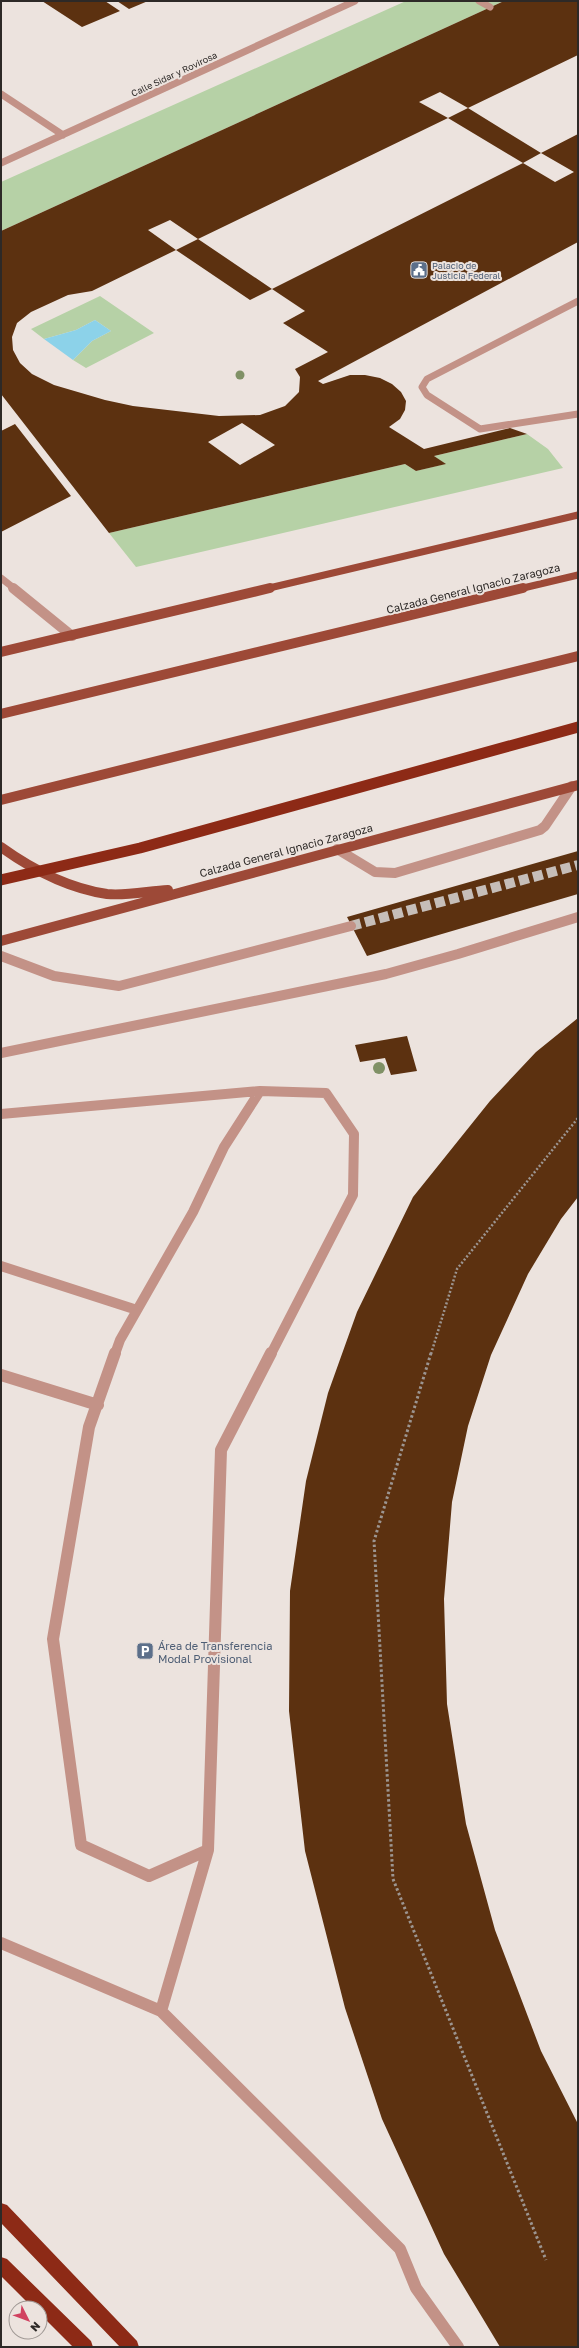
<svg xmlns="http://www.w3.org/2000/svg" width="579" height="2348" font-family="'Golos Text',sans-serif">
<rect width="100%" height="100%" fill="#ece3de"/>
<path fill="#b6d1a6" d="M406,1H504L1,231V182Z
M100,296L154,333L86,368L73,360L92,341L111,331L95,320L76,330L44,339L31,329Z
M527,434L548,449L563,468L136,567L109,533L405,464L416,471L445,464L434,456Z"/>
<path fill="#8cd2e9" d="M95,320L111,331L92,341L73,360L44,339L76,330Z"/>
<path fill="#5c3110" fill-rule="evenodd" d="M42,1H105L120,11L82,27Z
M117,1H148L129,9Z
M504,1H578V55L468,108L541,153L523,163L448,118L198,239L170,220L148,230L176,250L198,239L272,289L523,163L555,182L574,172L541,153L578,134V242L318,381L323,384L350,375H365L380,378L392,384L401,392L406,401L405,410L400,419L389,427L424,449L510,428L527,434L434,456L446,464L416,471L405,464L109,533L1,394V231ZM440,92L468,108L448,118L419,102ZM176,250L250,300L272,289L305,311L283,323L328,352L295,369L300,377L299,392L285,406L260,415L219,416L133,406L105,400L54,385L32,374L20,363L13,350L12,337L17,323L31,312L68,295L92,291ZM242,423L275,445L240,465L208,442Z
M15,424L71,496L1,532V431Z
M578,851V894L367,956L347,917Z
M578,1018V1197L561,1219L528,1274L491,1355L468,1426L452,1502L444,1599L447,1704L466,1824L495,1930L541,2051L578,2124V2347H500L444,2254L382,2119L345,2008L305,1851L289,1711L290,1591L306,1481L328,1393L357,1312L413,1197L490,1101L536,1052Z
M407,1036L417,1071L391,1075L385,1058L360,1062L355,1045Z"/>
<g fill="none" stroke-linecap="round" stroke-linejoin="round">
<path stroke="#c6beb9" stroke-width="10" stroke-dasharray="10 4.5" stroke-linecap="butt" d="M351,926L578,865"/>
<path stroke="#9c9591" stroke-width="2.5" stroke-dasharray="2 2" stroke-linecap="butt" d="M431,1354L457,1269L578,1118"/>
<path stroke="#9c9591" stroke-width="3" stroke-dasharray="2.5 2.5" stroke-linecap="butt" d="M431,1353L374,1541L393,1879L546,2260"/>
<path stroke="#c39287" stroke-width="7" d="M479,1L490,7
M1,94L63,135
M1,163L355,1
M578,301L427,379L422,387L427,395L480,429L578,414
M1,578L15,589"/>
<path stroke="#c39287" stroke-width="10" d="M13,588L72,636
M337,849L375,872L395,873L540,830L545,826L572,786
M1,956L54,976L119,986L351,926
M1,1053L386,974L458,954L578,917
M1,1114L260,1091
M1,1266L137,1310
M115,1354L120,1340L193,1212L224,1147L260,1091L326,1093L354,1134L353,1195L271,1354"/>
<path stroke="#c39287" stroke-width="12" d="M115,1353L89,1427L53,1639L81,1845L149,1876L208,1850
M1,1375L98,1405
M208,1850L221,1450L271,1353
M1,1943L161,2011L400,2249L416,2288L458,2347
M161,2011L208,1850"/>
<path stroke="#9d4937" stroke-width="7" d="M265,589L578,515
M519,589L578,575"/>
<path stroke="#9d4937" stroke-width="10" d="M1,652L270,588
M1,714L523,588
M1,800L578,656
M1,847C33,870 67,888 107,894C126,896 149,891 168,890
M1,941L578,785"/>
<path fill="#8d2a16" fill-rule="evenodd" d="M1,2203L7,2205L137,2341L139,2347H120L1,2223Z
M1,2257L7,2259L91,2341L93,2347H73L40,2314V2308H33L1,2276Z"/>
<path stroke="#8d2a16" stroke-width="11" d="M1,880L140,848L578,727"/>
</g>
<g fill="#809166">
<circle cx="240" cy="375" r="4.5"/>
<circle cx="379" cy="1068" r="6"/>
</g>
<defs>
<symbol id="civic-square" viewBox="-11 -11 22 22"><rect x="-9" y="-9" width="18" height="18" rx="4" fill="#5c6f8a" stroke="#ece3de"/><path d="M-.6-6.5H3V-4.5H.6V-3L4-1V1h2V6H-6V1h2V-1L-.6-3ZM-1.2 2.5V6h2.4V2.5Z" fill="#fff"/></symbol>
<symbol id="parking-square" viewBox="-11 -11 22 22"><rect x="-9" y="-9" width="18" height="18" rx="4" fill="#5c6f8a" stroke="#ece3de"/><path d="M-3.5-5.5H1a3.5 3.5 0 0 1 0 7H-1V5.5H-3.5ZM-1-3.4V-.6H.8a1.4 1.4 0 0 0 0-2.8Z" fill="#fff"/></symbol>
</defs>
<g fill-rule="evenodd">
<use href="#civic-square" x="409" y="260" width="20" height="20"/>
<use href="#parking-square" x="135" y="1641" width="20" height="20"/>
</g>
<g text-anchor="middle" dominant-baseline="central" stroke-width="4" stroke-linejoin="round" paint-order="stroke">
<g font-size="9" fill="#2d2927" stroke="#ece3de">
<text transform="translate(174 74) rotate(-25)">Calle Sidar y Rovirosa</text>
</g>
<g font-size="9" fill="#4e5e75" stroke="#ece3de" text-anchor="start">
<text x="432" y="265">Palacio de<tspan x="432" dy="10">Justicia Federal</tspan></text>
</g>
<g font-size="11" fill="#2d2927" stroke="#ece3de">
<text transform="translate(473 588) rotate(-14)">Calzada General Ignacio Zaragoza</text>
<text transform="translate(286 850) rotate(-15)">Calzada General Ignacio Zaragoza</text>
</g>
<g font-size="11" fill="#4e5e75" stroke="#ece3de" text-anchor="start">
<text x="158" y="1645">Área de Transferencia<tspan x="158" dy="13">Modal Provisional</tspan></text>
</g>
</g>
<rect width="579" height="2348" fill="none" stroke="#2d2927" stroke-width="4"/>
<g transform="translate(28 2320) rotate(132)"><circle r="19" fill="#ece3de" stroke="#a09995"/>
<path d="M0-3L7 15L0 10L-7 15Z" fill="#d14160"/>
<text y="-6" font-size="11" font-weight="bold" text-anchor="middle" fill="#2d2927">N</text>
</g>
</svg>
